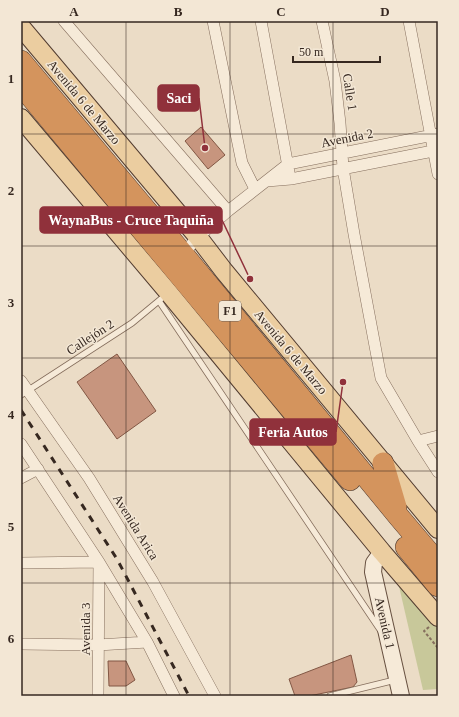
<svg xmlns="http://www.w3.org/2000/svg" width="459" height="717" font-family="'Times New Roman',serif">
<rect width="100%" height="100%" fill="#ebdcc6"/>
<path fill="#c8c89a" d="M398,582L438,628V689L423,690Z"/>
<path fill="#c7957e" stroke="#825744" d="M201,127L225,155L208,169L185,141Z
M117,354L156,411L117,439L77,382Z
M351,655L357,682L353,687L309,696H295L289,679Z
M108,661H126L135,680L126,686H109Z"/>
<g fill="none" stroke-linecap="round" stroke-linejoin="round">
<defs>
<path id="lane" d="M159,301L381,631
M21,395L132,323L161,299
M330,696L395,680"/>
<path id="street" d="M64,21L228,211
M213,21L242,163L255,189
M261,21L289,172
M322,21L335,81L340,123L343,168L354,234L381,378L418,441L438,472
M409,21L438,174
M267,181L291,179L438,150
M182,258L183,254L198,237L228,211L288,164L438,134
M21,381L89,478L153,582L215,696
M418,441L438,436
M21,444L99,562L147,642L174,696
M21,478L38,469
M21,563L99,562L98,696
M21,644L98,645L147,642"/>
<path id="secondary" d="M382,552L374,563L373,572L401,696"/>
<path id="primary" d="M21,27L198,237L224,271L438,529
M21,118L168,292L382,552L438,617"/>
<path id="highway" d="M21,61L183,254L399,517L438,563
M21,85L350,480
M383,463L396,507
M406,547L438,586"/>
</defs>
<use href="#lane" stroke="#856e5d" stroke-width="7"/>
<use href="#street" stroke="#856e5d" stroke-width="12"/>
<use href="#secondary" stroke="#675040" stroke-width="18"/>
<use href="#primary" stroke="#533d31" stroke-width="20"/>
<use href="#highway" stroke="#533d31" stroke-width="22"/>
<path stroke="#856e5d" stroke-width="2" stroke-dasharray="3 2" stroke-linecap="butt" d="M429,627L424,631L438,648"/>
<use href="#lane" stroke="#f6ead8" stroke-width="5.5"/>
<use href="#street" stroke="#f6ead8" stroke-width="11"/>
<use href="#secondary" stroke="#f6ead8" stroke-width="16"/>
<use href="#primary" stroke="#ebcda0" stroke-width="18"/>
<use href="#highway" stroke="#d4945d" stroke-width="21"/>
<path stroke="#362820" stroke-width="3" stroke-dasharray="7 7" stroke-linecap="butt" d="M21,410L117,559L189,696"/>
</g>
<path fill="none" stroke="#362820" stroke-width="1" stroke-opacity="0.55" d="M126,21V696M230,21V696M333,21V696M21,134H438M21,246H438M21,358H438M21,471H438M21,583H438"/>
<g text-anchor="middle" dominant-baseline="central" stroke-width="3" stroke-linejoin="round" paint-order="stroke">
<rect fill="#f3e7d5" stroke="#6f6156" stroke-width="1" x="219" y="301" width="22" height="20" rx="3"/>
<g font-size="12" font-weight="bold" fill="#362820">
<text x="230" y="311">F1</text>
</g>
<g font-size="13" fill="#362820" stroke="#f3e7d5">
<text transform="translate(350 92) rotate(81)">Calle 1</text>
<text transform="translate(84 102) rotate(50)">Avenida 6 de Marzo</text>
<text transform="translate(347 138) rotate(-11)">Avenida 2</text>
<text transform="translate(90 337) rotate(-33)">Callejón 2</text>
<text transform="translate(291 352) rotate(50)">Avenida 6 de Marzo</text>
<text transform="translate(136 527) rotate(58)">Avenida Arica</text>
<text transform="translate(385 623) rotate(77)">Avenida 1</text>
<text transform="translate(85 629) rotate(-90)">Avenida 3</text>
</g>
</g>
<path fill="none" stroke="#90313b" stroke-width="1.5" d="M205 148L199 98M250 279L222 220M343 382L336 432"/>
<g fill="#90313b" stroke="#f3e7d5" stroke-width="1.5">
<circle cx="205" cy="148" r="4"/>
<circle cx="250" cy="279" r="4"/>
<circle cx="343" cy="382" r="4"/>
</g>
<g fill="#90313b" stroke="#90313b" stroke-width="1.5">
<rect x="158" y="85" width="41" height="26" rx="4"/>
<rect x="40" y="207" width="182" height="26" rx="4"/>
<rect x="250" y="419" width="86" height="26" rx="4"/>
</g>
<g font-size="14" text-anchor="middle" font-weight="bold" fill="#fff">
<text x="179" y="103">Saci</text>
<text x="131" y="225">WaynaBus - Cruce Taquiña</text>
<text x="293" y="437">Feria Autos</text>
</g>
<rect width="459" height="717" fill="none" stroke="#f3e7d5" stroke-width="44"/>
<path d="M293 56v6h87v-6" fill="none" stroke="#362820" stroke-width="2"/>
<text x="299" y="56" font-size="12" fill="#362820" stroke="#f3e7d5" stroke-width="3" paint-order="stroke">50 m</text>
<rect x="22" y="22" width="415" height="673" fill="none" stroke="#362820" stroke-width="1.5"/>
<g font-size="13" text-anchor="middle" font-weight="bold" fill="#362820">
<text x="74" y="16">A</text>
<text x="178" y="16">B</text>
<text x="281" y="16">C</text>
<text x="385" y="16">D</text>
<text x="11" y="83">1</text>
<text x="11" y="195">2</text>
<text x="11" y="307">3</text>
<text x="11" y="419">4</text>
<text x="11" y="531">5</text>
<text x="11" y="643">6</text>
</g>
</svg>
